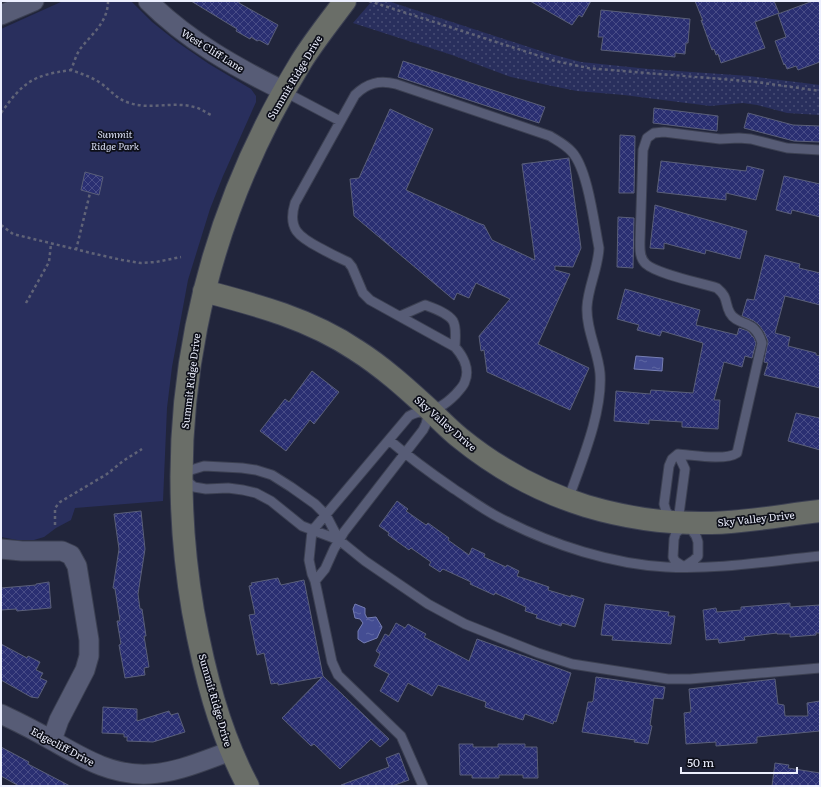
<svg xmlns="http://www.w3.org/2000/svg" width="821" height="787" font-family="Literata,serif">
<defs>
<pattern id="grass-dots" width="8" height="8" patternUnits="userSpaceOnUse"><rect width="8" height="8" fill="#292f5d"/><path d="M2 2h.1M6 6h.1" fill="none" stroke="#484d75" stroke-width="1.8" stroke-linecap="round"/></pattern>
<pattern id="water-ripples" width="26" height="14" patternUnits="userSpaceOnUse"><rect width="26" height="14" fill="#444d93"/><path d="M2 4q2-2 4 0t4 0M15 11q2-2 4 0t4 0" fill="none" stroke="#5f67a3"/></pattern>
<pattern id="building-cross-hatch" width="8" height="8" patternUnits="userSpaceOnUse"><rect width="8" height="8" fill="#2a2f72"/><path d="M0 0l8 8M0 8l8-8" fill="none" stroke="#494d87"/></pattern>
</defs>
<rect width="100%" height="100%" fill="#21253b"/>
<path fill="url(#grass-dots)" d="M372,1H388L547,53L581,62L649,69L749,76L820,85V115L787,113L757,105L743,103L710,106L624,95L577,91L552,86L511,77L452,55L353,23Z"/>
<path fill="#292f5d" d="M63,1H131L152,22L177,42L209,64L251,89L256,96V102L223,176L210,209L188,280L172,367L167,408L163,501L75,508L71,520L56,528L44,537L34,540H17L1,537V29Z"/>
<path fill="url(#water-ripples)" stroke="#767eb3" d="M636,356L663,358L662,371L634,369Z
M355,604L365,608V614L367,618L376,617L382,627L377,638L364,643L358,639V631L363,623L360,619L355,618L353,609Z"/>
<path fill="url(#building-cross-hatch)" stroke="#5a5f79" d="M191,1H239V3L278,25L268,45L259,40L257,41L251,37L250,39L236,31L237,29Z
M530,1H591L582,17L579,15L572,25Z
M695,1H774L779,13L755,22L765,48L721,63L718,54L716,55L714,49L712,50L701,20L703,21Z
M813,1H820V62L798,70L796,66L787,69L785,64L784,65L775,41L786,37L778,14Z
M601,10L690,19L688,43H686L685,54L675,53V57L601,50L603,37H598Z
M403,61L545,107L539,123L398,77Z
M654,108L718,116L717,131L653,123Z
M390,109L433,129L406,190L478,223L484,225L492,240L535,260L522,164L569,158V159L581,248L573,267L555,266V270L570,274L538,344L589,368L570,410L487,372L484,350L481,351L479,336L510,299L476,283L469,298L457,293L454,300L354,216L350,179L359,178Z
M748,113L793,125L820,126V142L794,141L744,128Z
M620,135L635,136L634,193H619Z
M661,161L746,171L747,166L764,170L756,200L726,193V200L657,192Z
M85,172L103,177L99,195L81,190Z
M784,176L820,184V217L792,210L791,214L776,210Z
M655,205L747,231L740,259L706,250L705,254L664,243V249L650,248Z
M618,217L634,218L633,268L617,267Z
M765,255L800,264L799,268L820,273V305L785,296L775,333L790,337L788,346L816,353V355L820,356V388L764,375L768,363L764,362L768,341L764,332L759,325L754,321L742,316L747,299L754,300Z
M625,289L700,310L696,325L737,335L739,328L748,331L754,338L756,343L752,358L745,356L742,367L724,362L714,400H720L718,429L682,427V422L649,420V424L614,421L616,391L650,394L651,390L693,393L703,343L662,331L660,336L637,330L639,325L617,319Z
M312,371L339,392L314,424L310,420L286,451L260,431L285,399L289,402Z
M796,413L820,418V450L788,441Z
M397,501L408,509L406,511L426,525L428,523L449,538L448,540L469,555L472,548L485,554L484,557L506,567L507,565L519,571L517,576L549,587L548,590L571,597V595L584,599L575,627L562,623L561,626L536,618L537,615L525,611L526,607L495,593L494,595L470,584L471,582L443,569L440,572L429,565L431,562L411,548L409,550L388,535L389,533L379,526Z
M141,511L145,549L138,594L140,609H142L146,636H144L149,667L144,668L145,675L125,678L119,645L121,644L117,621H120L115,589L113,588L119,549L114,514Z
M278,578L281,585L304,580L323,676L389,739L380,747L371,739L340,769L314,744L311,746L282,718L322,677L278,685V683L271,684L264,653L257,655L249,615L255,614L249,586L252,585L251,583Z
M49,582L51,608L17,611L16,609L1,610V588L36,585V584Z
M790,603V607L820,605V633H816V635L790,637V634H777V633L744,637L745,640L719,643L718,639L706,640L703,610L716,608L717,612L741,610V607Z
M605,604L669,612L668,616H675L671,644L612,640L613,636L601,635Z
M396,623L405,628L408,624L426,634L424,637L469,661L477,639L571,673L556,722L554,721L553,724L525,714L523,720L485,707L486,702L438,685L432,696L408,683L398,702L380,691L389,674L374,666L380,654L376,651L385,634L389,636Z
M1,644L27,658L28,656L40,662L36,670L43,673L40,678L47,681L38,698L31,697L1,680Z
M596,677L665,687L663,699L654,698L650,725L652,726L648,744L634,742L635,740L582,732L588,702H592L593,701Z
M775,679L778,704L784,705L785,716H808L807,703L820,701V731L757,737V743L716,746V742L686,744L684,713L691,712L689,689Z
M103,707L137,709V721L169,711L171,715L178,713L185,732L153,742L127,741V737H124V734L102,733Z
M459,744H473V747H498V744H525V747H537L538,778H523V775H499V778H472V775H460Z
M1,747L29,762L28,764L70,786H19L1,776Z
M399,753L409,780L392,786H341V785L389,767L386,758Z
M775,763L789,765L788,768L820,773V786H772Z"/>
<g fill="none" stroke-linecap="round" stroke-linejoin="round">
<defs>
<path id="lane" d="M285,92L340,121
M400,316L425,305C433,308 448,313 453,321C457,328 455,339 455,347
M389,440C410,458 432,474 454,489C471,500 488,513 506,521C553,545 612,564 666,567C717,570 769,561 820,556
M678,454L685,469L679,514L674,522L666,511L664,504L669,466L672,459L678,454C693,455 725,461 737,453L762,343C755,318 738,327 730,313C724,302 729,298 717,288C701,283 657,274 646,264C639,258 640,248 640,241L643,150L647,138L654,133L664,132L720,139L739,138L751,139L787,148L820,150
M687,523L696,536L698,542V556L694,560L684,567L675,561L673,557L674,539L676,533Z
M339,540L326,515L315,504L291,487L272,475L256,470L242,468L204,466L191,470L182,477L194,487L206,489L228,488L243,490L256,493L271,501L302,526L339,540L365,561L428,604L465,624L505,640L538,653L572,664L668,679H690L820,668
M315,581L325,569L334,549L344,532L423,430L426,424L429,411
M423,786L401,736L338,675L332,662L315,581L312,574L309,560L312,531L409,416C419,410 431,411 441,406C447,403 452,398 456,394C459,390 464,386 465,381C470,369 463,356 455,347L370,300L363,293L352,267L348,262C339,258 329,253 320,248C299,237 287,229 295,203L355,95C367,83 379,80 396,84L550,136C558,141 566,145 572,152C588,170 594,223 599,248C598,269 588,287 587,307C586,330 598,351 600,373C603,412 581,463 568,500"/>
<path id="street" d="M148,1C187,40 235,67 284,91
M1,15L34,1
M1,549L22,551H62L71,555L77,566L89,640V656L85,670L59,720L52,740
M1,714C18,722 36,731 53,741C83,758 112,776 149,774C177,773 205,760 231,751"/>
<path id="secondary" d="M204,291C257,305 310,319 356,350C383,367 407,389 430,410C440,420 450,430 460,438C497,468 541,492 586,506C626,518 669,524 711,523C748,522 784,515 820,511
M248,786C219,732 204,671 193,611C160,418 199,229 301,62C314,41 330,21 345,1"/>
</defs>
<use href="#lane" stroke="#3c4052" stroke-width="11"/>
<use href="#street" stroke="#3c4052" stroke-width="21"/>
<use href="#secondary" stroke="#3c4052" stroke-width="24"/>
<path stroke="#606377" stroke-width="2.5" stroke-dasharray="3 3" stroke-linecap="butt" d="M108,1C108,22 92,34 80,49C76,55 74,63 71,70C82,74 92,77 102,84C111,91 118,100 130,103C150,110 173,101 194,107C200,108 205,112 211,115
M369,1L555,61L588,68L756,82L820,91
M1,113C23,82 33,75 71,70
M1,225L13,234L91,253L122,260L141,263L156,262L181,257
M76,250L90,193
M26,303L49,262L51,244
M55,525V508L60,502L107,474L123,461L142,449"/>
<use href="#lane" stroke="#575c76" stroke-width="9"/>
<use href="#street" stroke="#575c76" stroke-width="19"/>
<use href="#secondary" stroke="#6a6e68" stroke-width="22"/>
</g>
<g text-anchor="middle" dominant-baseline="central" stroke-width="3.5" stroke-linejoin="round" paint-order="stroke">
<g font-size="10" fill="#eceffe" stroke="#0d0f19">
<text transform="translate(213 50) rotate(32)">West Cliff Lane</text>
<text transform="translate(294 77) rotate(-59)">Summit Ridge Drive</text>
<text transform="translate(190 381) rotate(-83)">Summit Ridge Drive</text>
<text transform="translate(446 423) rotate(41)">Sky Valley Drive</text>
<text transform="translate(756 518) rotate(-6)">Sky Valley Drive</text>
<text transform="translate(216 700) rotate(74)">Summit Ridge Drive</text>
<text transform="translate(63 746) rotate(28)">Edgecliff Drive</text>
</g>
<g font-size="10" font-style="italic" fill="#d9def3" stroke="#0d0f19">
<text x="115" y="133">Summit<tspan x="115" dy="12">Ridge Park</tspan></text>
</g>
</g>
<rect width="821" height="787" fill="none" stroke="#eceffe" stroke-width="4"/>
<path d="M681 767v6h116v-6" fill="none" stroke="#eceffe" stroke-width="2"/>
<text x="687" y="767" font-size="12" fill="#eceffe" stroke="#0d0f19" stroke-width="3" paint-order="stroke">50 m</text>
</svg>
